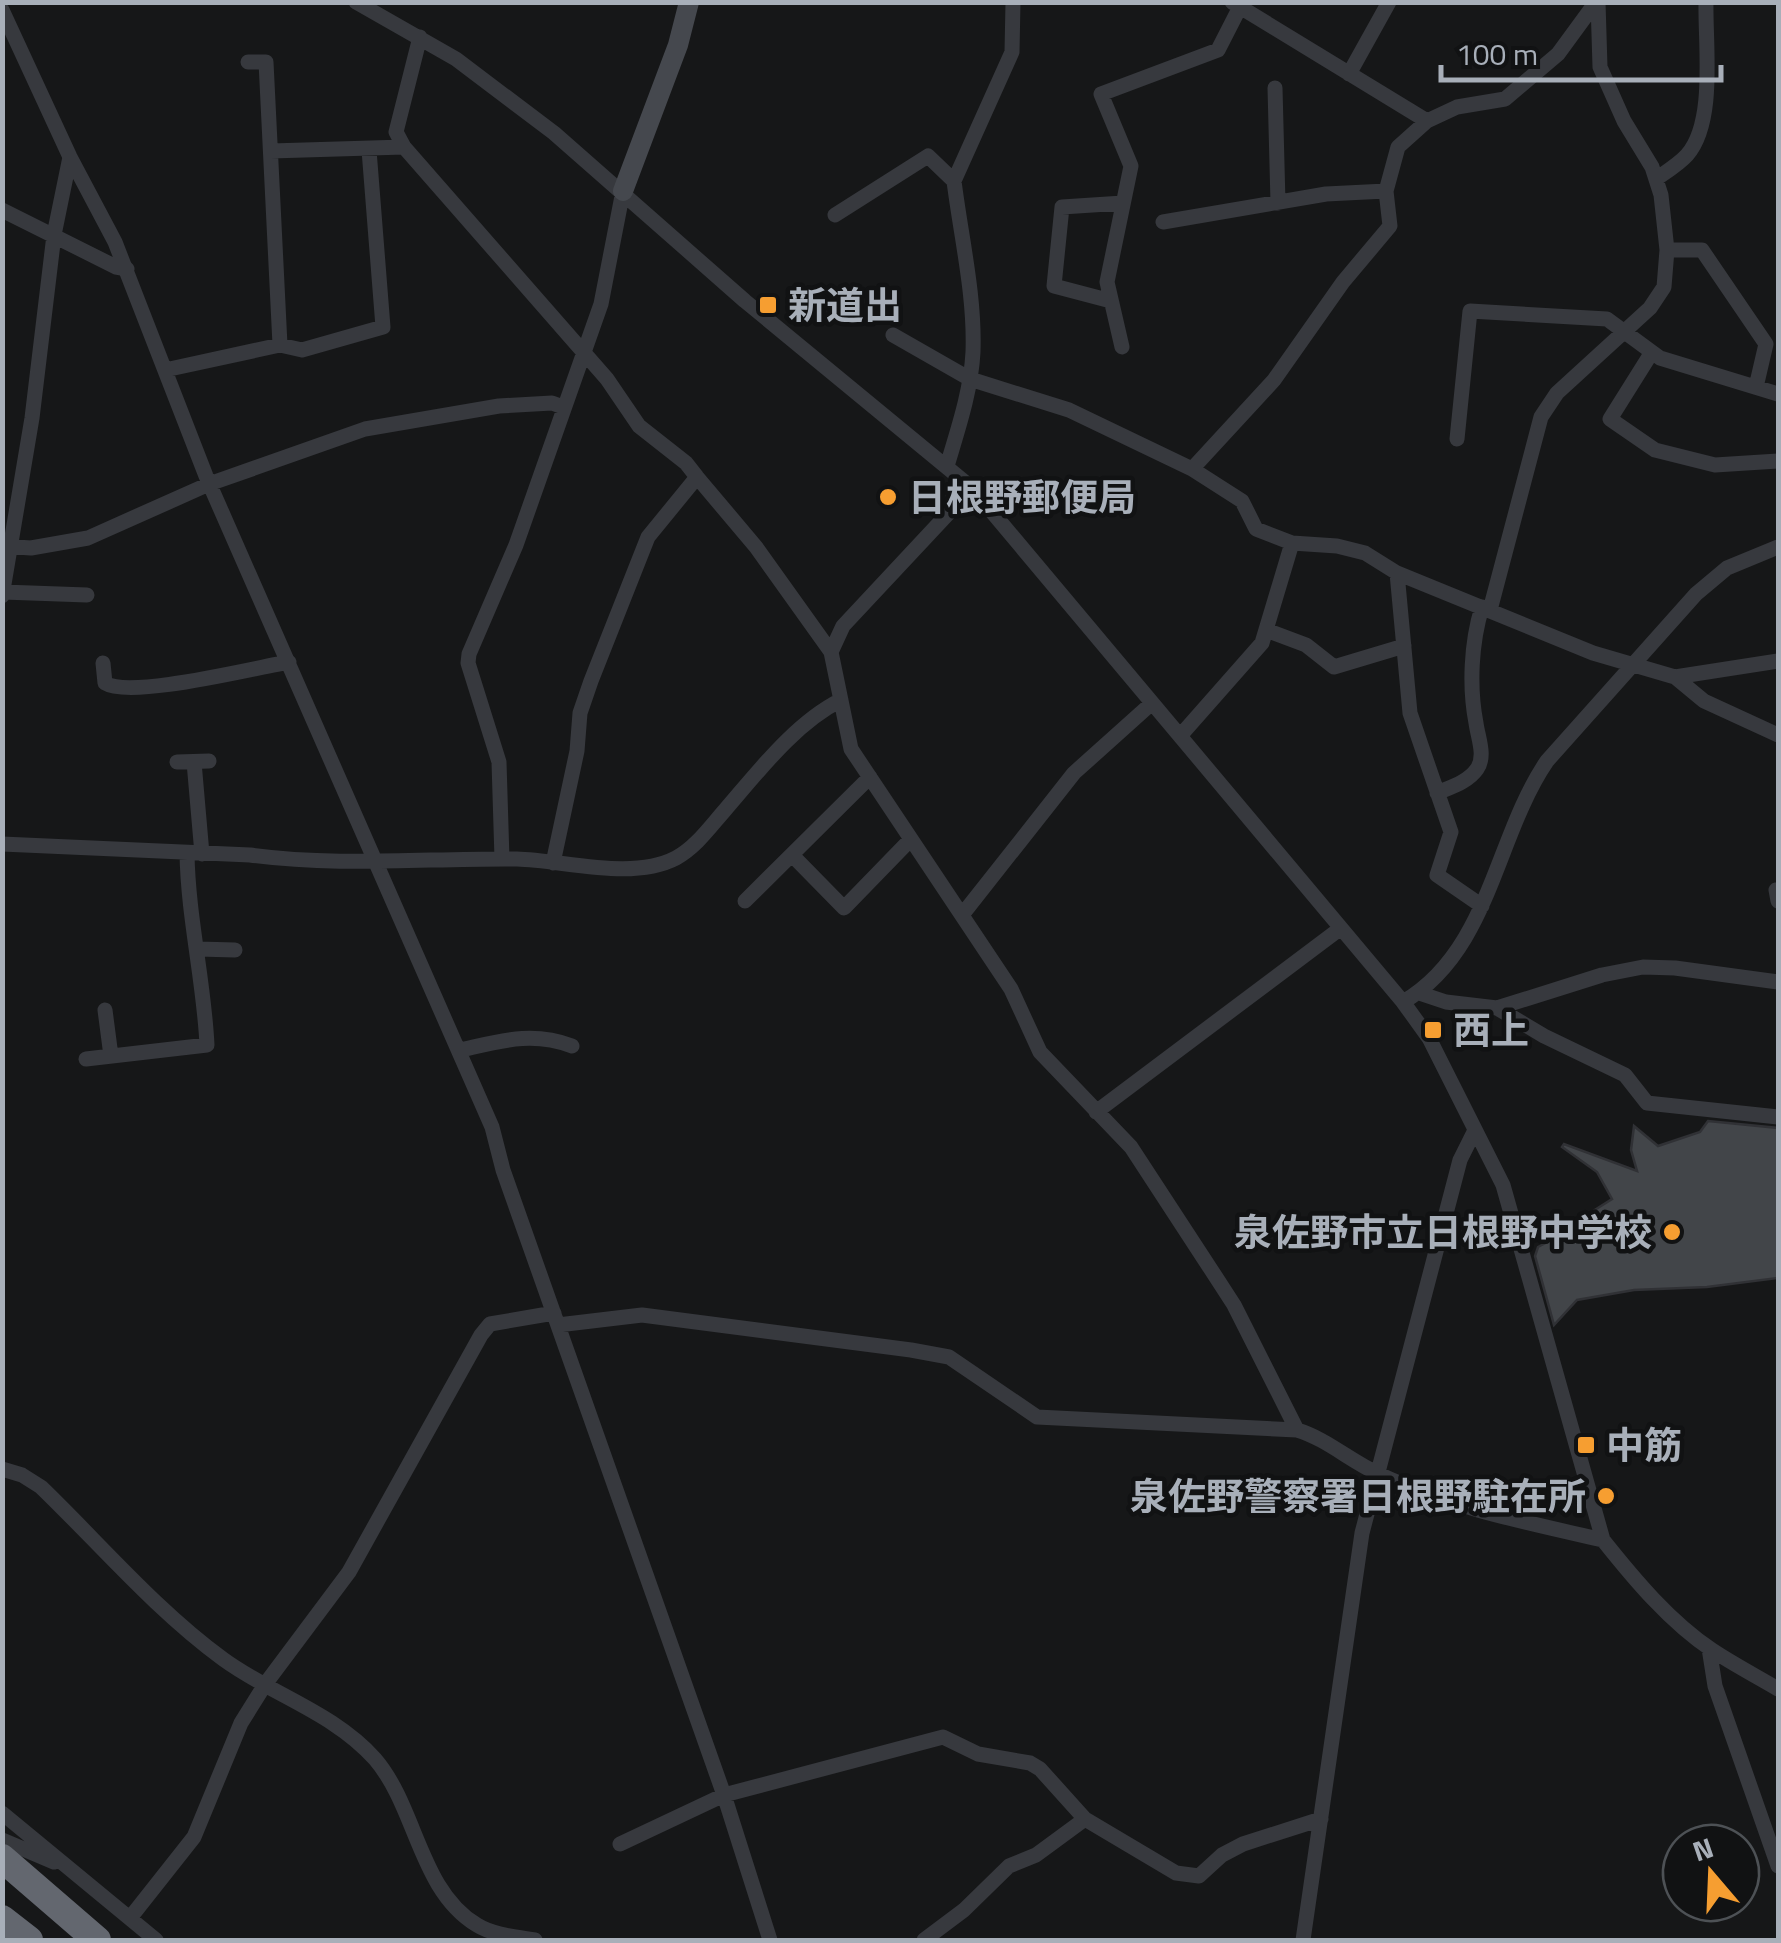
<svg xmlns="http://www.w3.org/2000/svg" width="1781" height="1943" font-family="'Titillium Web','Noto Sans JP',sans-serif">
<rect width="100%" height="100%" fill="#161718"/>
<path fill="#424549" stroke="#303135" stroke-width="2.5" d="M1708,1121L1778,1128V1278L1707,1287L1634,1290L1577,1300L1554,1325L1535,1256L1538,1247L1594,1217L1593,1211L1612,1199L1597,1172L1562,1147L1564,1144L1637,1171L1631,1150L1634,1126L1658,1146L1700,1132Z"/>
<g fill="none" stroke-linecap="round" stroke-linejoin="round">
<path stroke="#37393e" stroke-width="15" d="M356,2L456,59L554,133L745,301L972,488L1403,1002L1429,1038L1503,1185L1603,1540C1634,1579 1670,1622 1712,1650C1733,1664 1756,1676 1778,1689
M1232,2L1427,121
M2,10L70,157L115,242L206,476L492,1127L503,1170L724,1795L770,1940
M420,37L396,132L404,147L607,379L639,426L686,463L697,477L756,547L831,652L851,749L1011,989L1040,1052L1131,1147L1210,1268L1234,1305L1297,1430
M248,62H266L280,345
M1349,74L1389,2
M1275,88L1278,203
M271,151L404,147
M1656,179C1666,172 1679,164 1687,155C1716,122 1705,45 1706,2
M2,210L116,267L127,269
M835,215L928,156L954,181L1012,52L1013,2
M1163,222L1326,194L1386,191
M1667,250H1702L1766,344L1756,387
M1111,301L1054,286L1062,207L1123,203
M893,335L970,379L1069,410L1192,469L1274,380L1343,282L1390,226L1386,191L1398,147L1427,121L1457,107L1505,99L1558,54L1596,2
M1122,347L1107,282L1131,166L1101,94L1218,50L1240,7
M1652,352L1610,419L1655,450L1715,465L1778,461
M165,370L280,345L302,350L383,327L369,150
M1457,439L1470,311L1607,319L1660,358L1778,394
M947,466C958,429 971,391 973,352C975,295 961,237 954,181
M1192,469L1242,501L1256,529L1292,543L1337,546L1365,553L1397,573L1593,653L1675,677L1704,701L1778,735
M2,546L31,548L88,538L209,484L365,429L499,406L552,403L563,407
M1397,573L1410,713L1451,832L1437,875L1482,906
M3,592L87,595
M2,596L32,418L54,235L70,157
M1490,610L1541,417L1557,393L1650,308L1664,287L1667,250L1661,195L1652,167L1624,121L1600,67L1598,2
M1266,630L1306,645L1334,667L1404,646
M831,652L843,626L972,488
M103,663L105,683C130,699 253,668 289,662
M1675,677L1778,661
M1180,736L1262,643L1292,543
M177,762L209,761
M194,762L202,854
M1437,793C1451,787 1468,782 1477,769C1486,756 1478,738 1476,723C1469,687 1471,643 1482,607
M2,844L250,855C338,867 428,858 517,859C563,860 632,881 676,858C696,847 710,827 725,810C758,772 795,723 841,700
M792,855L844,908L911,839
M502,859L499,762L468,663L469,654L516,545L601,304L623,191
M553,863L577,751L580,713L591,681L648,537L697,477
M1776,890L1778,901
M745,901L870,777
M962,915L1074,773L1152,703
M198,949L235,950
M1419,993L1446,1002L1497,1008L1602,975L1643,967L1675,968L1778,982
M1403,1002C1490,951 1495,837 1547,761L1696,594L1727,568L1778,547
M1497,1008L1544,1036L1625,1075L1647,1103L1778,1117
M105,1010L111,1056
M460,1050C501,1041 532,1031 572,1046
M86,1059L207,1045C204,981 188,918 187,853
M1096,1112L1341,928
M558,1325L642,1315L911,1350L949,1357L1037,1417L1297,1430C1327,1439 1350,1461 1379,1474C1449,1507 1528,1523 1603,1540
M2,1469L22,1475L41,1487C100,1544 156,1610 223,1659C272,1695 333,1712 375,1759C417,1808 419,1890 477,1925C493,1935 516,1937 535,1940
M1709,1648L1715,1686L1778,1866
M2,1813L156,1940
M2,1840L54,1862
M620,1844L724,1795L943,1737L978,1754L1030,1763L1040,1769L1085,1819L1176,1873L1199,1876L1222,1855L1243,1844L1321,1819
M130,1918L194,1837L241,1723L266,1683L349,1572L481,1335L490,1324L554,1313
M924,1940L964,1910L1009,1866L1036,1855L1085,1819
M1303,1940L1362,1533L1460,1160L1474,1132"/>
<path stroke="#45484e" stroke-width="20" d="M623,191L678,45L689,2"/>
<path stroke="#63676f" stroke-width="28" d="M2,1858L97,1940
M2,1919L29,1940"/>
</g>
<g fill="#f69e31" stroke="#111213" stroke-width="4">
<rect x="758" y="295" width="20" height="20" rx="5"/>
<circle cx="888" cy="497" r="10"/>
<rect x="1423" y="1020" width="20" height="20" rx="5"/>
<circle cx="1672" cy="1232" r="10"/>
<rect x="1576" y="1435" width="20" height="20" rx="5"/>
<circle cx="1606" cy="1496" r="10"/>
</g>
<g text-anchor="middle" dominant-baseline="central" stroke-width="9" stroke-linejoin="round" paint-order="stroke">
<g font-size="38" font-weight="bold" fill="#a8afb9" stroke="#111213" text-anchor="start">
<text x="788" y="305">新道出</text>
<text x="908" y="497">日根野郵便局</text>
<text x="1453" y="1030">西上</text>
<text x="1652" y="1232" text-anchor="end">泉佐野市立日根野中学校</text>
<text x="1606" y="1445">中筋</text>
<text x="1586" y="1496" text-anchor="end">泉佐野警察署日根野駐在所</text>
</g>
</g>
<rect width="1781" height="1943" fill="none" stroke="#a8afb9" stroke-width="10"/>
<g transform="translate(1711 1873) rotate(341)"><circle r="48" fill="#111213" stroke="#4d5155" stroke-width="2.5"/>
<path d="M0-8L18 38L0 25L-18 38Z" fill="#f69e31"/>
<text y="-15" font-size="28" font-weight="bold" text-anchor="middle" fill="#a8afb9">N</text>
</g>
<path d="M1441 65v15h280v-15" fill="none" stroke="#a8afb9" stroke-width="5"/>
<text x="1456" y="65" font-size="30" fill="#a8afb9" stroke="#111213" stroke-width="8" paint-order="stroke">100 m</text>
</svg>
